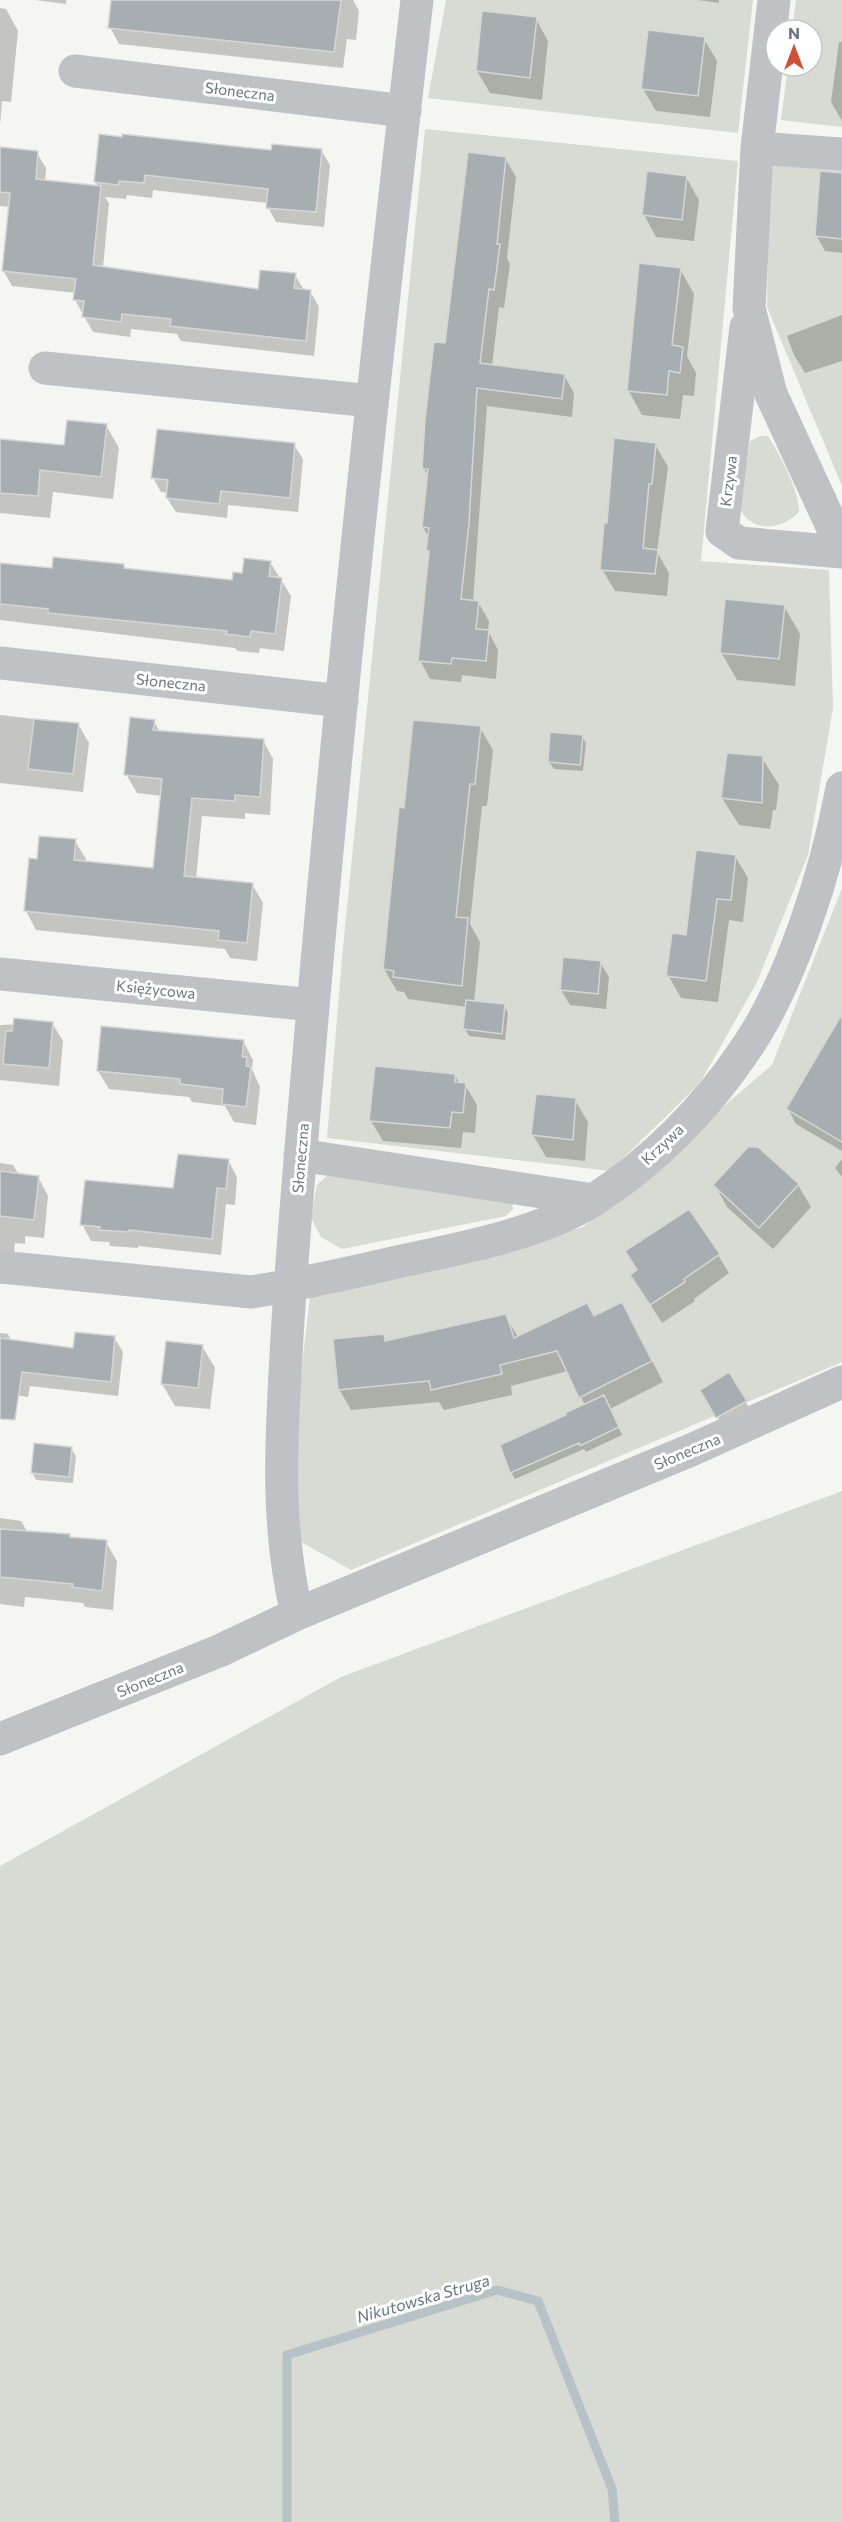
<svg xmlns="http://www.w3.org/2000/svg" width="842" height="2522" font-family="Commissioner,sans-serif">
<rect width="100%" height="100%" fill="#f5f5f2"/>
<path fill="#d7dbd3" d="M446,0H753L738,133L428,98Z
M796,0H842V127L781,120L788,66H812V30H792Z
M425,129L738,161L701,561L829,570L833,708L808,855L757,982L700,1083L610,1171L327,1138L343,947Z
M769,157L842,162V486L767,307Z
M760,436H768C780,455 799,490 799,512C781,531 751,533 739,507L750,441Z
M842,888V1362L351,1570L301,1542L294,1433L310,1297L583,1227L772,1065Z
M329,1174L512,1202L513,1209L506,1216L342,1249L321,1237L311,1218L317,1185Z
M842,1491V2522H0V1866L341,1677Z"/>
<path fill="#0003" d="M35,0H66V4Z
M113,0H353L359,11L356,40L347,39L343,68L119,44L110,27Z
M698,0H719V3Z
M0,8L6,9L18,31L11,102L2,101L0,125Z
M536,19L548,41L542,100L490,93L477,71Z
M704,39L717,61L710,117L656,111L643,89Z
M839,42H842V121L831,102Z
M123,138L273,152L321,150L330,165L324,227L276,222L268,207V203L153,190L152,198L127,195L126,199L105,197L109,203L103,268L259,291L295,275L304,290L310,291L319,307L314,356L181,341L177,334L131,329L130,337L93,332L75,300L76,293L12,286L3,270L10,207L0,206V148L37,153L46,168L45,182L99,187L95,182Z
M505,158L516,177L507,258L510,264L504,308L499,307L492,366L564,375L574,393L572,417L487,406L473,602H478L489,621L488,631L498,650L496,679L462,675L461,682L430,679L420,660L430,555L428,551L429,538L423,527L429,477L424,469L446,345Z
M686,177L699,200L694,241L656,237L644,215Z
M842,183V253L825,251L816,235Z
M680,269L694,294L687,356L696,373L694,396L683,395L680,419L642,415L628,390Z
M842,315V361L805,373L794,355L787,336Z
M106,425L119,448L113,499L53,492L50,518L0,513V440L66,447Z
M655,444L668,467L657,552L669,573L667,596L615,591L602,569L609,525Z
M294,445L303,459L298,512L228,505L227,518L176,512L167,498L168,493L161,492L153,478Z
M270,562L291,596L284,651L260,648L259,653L238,651L235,648L0,620V565L53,570L123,565L126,570L234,581Z
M784,606L800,634L795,686L737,680L721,652Z
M0,715L78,724L89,743L83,792L0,783Z
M154,721L160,732L263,740L273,759L270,815L245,813V819L202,816L196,879L252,884L263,903L257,961L230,958L225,949L36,930L26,911L39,861L75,841L86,859V863L154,870L162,796L137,793L126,774Z
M480,728L493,750L487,806H482L470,924L480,942L474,1003L504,1006L508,1013L505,1040L469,1036L465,1029L467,1007L408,999L404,992L397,991L384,969L405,810Z
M582,736L586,743L583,771L554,769L549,762Z
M762,758L779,785L776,810H773L770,829L739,825L722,798Z
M735,856L748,878L743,922L729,920L718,1002L681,998L668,975L688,936Z
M600,962L609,977L606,1009L570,1005L561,990Z
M52,1023L63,1041L59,1086L0,1080V1025Z
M842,1040V1151L796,1124L788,1109Z
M243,1041L253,1060L252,1069L260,1087L256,1125L234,1122L225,1106L192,1102L189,1097L109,1089L98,1071Z
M455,1076L460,1084L465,1085L477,1105L475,1133L463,1132L461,1148L383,1141L371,1121Z
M575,1100L588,1122L585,1161L546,1157L533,1135Z
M757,1148L798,1185L811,1207L773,1249L727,1207L715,1185Z
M842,1159V1177L835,1168Z
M228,1160L237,1177L235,1205L226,1204L221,1255L138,1246V1248L110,1246L109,1242L91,1241L82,1224L174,1189Z
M0,1163L13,1165L19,1175L38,1177L48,1196L44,1238L25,1236V1244L15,1243L14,1254L0,1252Z
M718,1255L729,1273L694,1299L695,1301L662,1323L643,1293L638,1271Z
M505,1316L518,1337L594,1318L633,1324L663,1382L610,1409L622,1435L586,1452L584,1449L515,1479L511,1472L568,1416L585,1405L568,1371L511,1386L512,1395L444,1410L439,1402L351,1410L339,1389L383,1336L387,1342Z
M0,1333L8,1334L11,1341L75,1350L114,1337L123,1352L118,1396L30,1386L28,1397L0,1393Z
M202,1346L215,1368L210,1409L175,1406L162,1384Z
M729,1374L750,1409L722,1424L702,1391Z
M71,1449L76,1456L73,1483L36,1480L32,1472Z
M0,1518L21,1521L28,1533L106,1542L117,1561L113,1610L85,1607L83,1603L25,1597L24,1607L0,1604Z"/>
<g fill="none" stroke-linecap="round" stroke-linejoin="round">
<path stroke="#b6c2c5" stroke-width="9" d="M287,2522V2355L497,2290L538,2301L612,2489L615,2522"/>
</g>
<path fill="#a6aeb2" stroke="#d6d6d4" stroke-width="1.5" d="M111,0H341L334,52L108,28Z
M482,11L537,17L530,78L476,71Z
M648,30L705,37L698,96L641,89Z
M99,134L122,137V134L271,150L272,144L322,149L316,212L266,208L268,189L145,175L144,183L119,181L118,185L94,182Z
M0,147L38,151L36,179L101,186L93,265L258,289L260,270L296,273L294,288L311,290L306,341L170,326L171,319L122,314L121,322L82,317L84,301L73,300L76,279L2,271L10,193L0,192Z
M468,152L506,157L497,244H500L494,290L489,289L480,363L565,374L562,399L477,388L469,523L461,599L479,601L476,629L489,630L486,661L452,658L451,664L418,661L429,551H426L429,528L422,527L428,469H422L425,419L434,342L445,343Z
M647,171L687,176L682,220L642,215Z
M820,171L842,173V239L815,236Z
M639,263L681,268L672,345L683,347L680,373L669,371L667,395L627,391Z
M67,420L107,424L101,477L40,470L38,496L0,493V439L64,445Z
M157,429L295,443L290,498L221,491L219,504L166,498L168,480L151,478Z
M614,438L656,443L652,484H649L643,548L658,550L655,574L600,570L604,523H607Z
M53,557L124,564V568L232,580L233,572L242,573L244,558L271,561L269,576L282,578L275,634L251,631L250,637L226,634L227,631L48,613V609L0,604V563L52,568Z
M725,599L785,605L779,659L720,653Z
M130,717L155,720L153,730L264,739L260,797L235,795V801L192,798L184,876L253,883L247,943L218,940L219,931L24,911L29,858L37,859L39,836L76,839L74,860L153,868L162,779L124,775Z
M34,719L79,723L73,774L28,769Z
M413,720L481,726L475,784H470L456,917L468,918L462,986L393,977L394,971L383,969L399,807L404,808Z
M550,732L583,735L580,765L548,762Z
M727,753L763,756L762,803L721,798Z
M696,850L736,855L731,900L717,899L706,981L666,976L672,933L686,935Z
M563,957L601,961L598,994L560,990Z
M466,1000L505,1004L502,1034L463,1029Z
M842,1014V1142L786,1109Z
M14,1018L53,1022L49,1068L3,1064L6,1031H12Z
M101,1026L244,1040L242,1057H247L246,1066L251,1067L246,1107L222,1104L223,1089L180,1084V1079L97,1071Z
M375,1066L455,1074V1082L466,1083L463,1113L452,1112L450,1128L369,1121Z
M536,1094L576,1098L573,1140L531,1135Z
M748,1147H758L799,1184L759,1228L713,1185Z
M178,1154L229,1159L226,1189L217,1188L212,1239L129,1230V1232L99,1230L100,1227L80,1225L85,1180L173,1188Z
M0,1171L39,1176L34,1220L0,1216Z
M689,1209L720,1254L684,1279L685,1282L650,1305L630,1275L637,1270L625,1251Z
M622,1302L652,1361L579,1398L557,1351L500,1365L502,1374L431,1390L429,1381L338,1390L333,1339L384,1334L385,1341L506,1314L514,1338L587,1303L594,1316Z
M75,1332L115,1336L111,1382L22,1372L15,1420L0,1419V1338L73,1348Z
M166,1341L203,1345L198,1388L161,1384Z
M729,1372L747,1401L716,1418L700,1390Z
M604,1395L619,1427L580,1446L579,1443L510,1473L500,1445L566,1415L565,1413Z
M34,1443L72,1447L69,1477L31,1473Z
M0,1529L70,1534V1537L107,1540L102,1591L72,1587L73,1584L0,1577Z"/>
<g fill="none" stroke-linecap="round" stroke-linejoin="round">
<path stroke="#bec2c5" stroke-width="33" d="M774,0L757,148L749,308L771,394L842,548
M75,71L405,111
M757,148L842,154
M746,327L722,531L739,543L842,552
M45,368L372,401
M0,663L342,701
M0,974L313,1005
M300,1155L594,1200
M0,1267L251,1292C303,1284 354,1272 406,1260C467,1247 542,1233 595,1199C653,1162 707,1107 745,1050C792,982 827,869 842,788
M297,1614C276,1526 281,1444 286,1355C291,1262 299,1170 307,1078C337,718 376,359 417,0
M0,1739L219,1651L297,1614L691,1450L842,1382"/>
</g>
<g text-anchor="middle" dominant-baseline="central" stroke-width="6" stroke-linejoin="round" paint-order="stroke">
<g font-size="15" fill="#677780" stroke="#fff">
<text transform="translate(240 91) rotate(7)">Słoneczna</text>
<text transform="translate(728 481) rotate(-83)">Krzywa</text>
<text transform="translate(171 682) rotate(6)">Słoneczna</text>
<text transform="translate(156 989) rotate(6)">Księżycowa</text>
<text transform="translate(662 1144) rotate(-43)">Krzywa</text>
<text transform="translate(300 1158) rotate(-85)">Słoneczna</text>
<text transform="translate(687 1451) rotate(-23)">Słoneczna</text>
<text transform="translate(150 1679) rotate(-22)">Słoneczna</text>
</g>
<g font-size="16" font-style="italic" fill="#63777d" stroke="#fff">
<text transform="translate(423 2298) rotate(-16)">Nikutowska Struga</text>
</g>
</g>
<g transform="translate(794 48)"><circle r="28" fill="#ffffff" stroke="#c2c9cc" stroke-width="1.5"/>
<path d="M0-4.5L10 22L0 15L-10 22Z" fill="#d14f36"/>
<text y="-9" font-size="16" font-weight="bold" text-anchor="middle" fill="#677780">N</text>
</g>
</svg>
